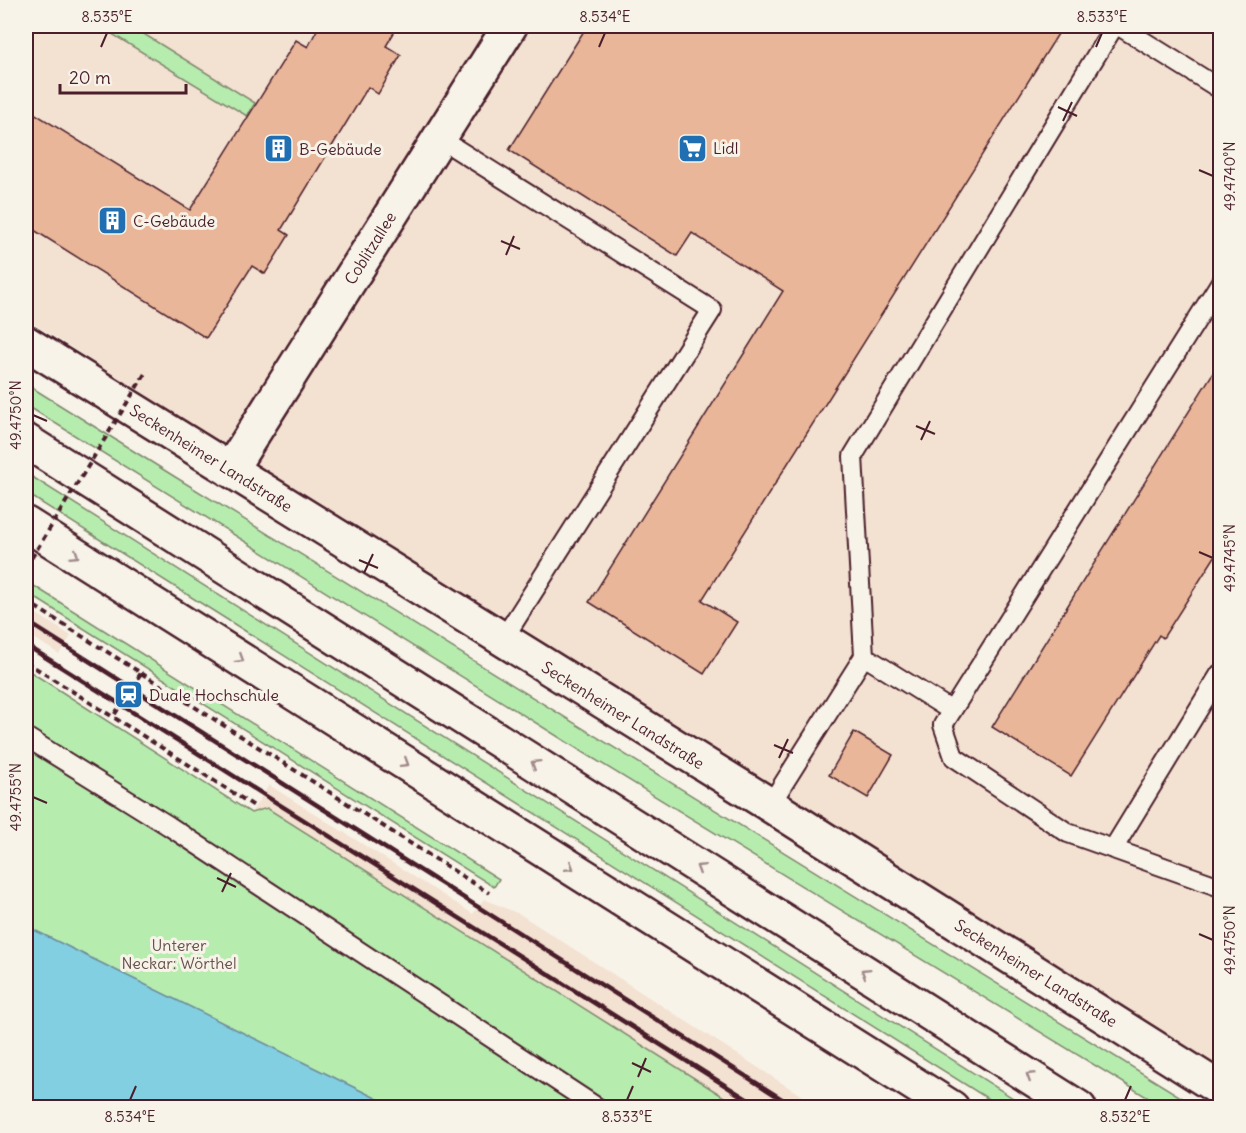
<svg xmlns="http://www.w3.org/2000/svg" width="1246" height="1133" font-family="Delius,sans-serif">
<rect width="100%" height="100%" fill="#f7f3e8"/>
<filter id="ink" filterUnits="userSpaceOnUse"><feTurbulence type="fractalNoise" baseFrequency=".0167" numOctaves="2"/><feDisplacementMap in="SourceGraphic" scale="12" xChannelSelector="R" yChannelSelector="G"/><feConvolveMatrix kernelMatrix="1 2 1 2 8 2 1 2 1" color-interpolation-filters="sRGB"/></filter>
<g filter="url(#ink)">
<path fill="#f3e1d1" d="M26,26H1220V1074L26,319Z
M26,607L71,636L59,654L26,633Z
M269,785L473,914L484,899L521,915L819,1107H740L267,808L251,813Z"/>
<path fill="#b6edaf" stroke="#80866d" stroke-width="1.5" d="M99,26H131L255,103L247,116Z
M26,384L172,475L1197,1107H1163L573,746L26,405Z
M26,473L1027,1107H1001L26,493Z
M26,581L499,879L494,887L26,592Z
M26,669L251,813L267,808L740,1107H26Z"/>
<path fill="#82cfe1" stroke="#6c8998" stroke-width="1.5" d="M26,926L394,1107H26Z"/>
<path fill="#e9b69a" stroke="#4a1f2b" stroke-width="1.5" d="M319,26H398L386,46L401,55L378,94L368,87L281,230L289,235L265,274L252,266L206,338L26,225V108L190,210L296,40L308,47Z
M587,26H1063L702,600L737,622L704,674L589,602L783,291L692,233L677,256L509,150Z
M1221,360V547L1163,638L1159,635L1071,776L992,727Z
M854,732L893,755L868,798L829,775Z"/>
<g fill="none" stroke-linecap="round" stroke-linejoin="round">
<defs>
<path id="service" d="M1119,26L1220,89
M439,138L712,310L502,641
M1220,283L943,725L954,757L1068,833L1220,887
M864,656L952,711
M26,737L169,826L598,1108
M770,805L864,656L853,456L1114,26
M1113,849L1220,674"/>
<path id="minor" d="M26,343L770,805L1220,1089
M230,470L510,26"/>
<path id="secondary" d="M26,441L1079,1108
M26,524L952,1108"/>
</defs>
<use href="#service" stroke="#4a1f2b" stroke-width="22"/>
<use href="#minor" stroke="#4a1f2b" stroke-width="38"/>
<use href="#secondary" stroke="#4a1f2b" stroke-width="38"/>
<path stroke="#4a1f2b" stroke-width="4" stroke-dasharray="6 4.5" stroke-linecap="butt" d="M26,601L141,673L113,717
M26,662L254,806
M141,673L489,893"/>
<use href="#service" stroke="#f7f3e8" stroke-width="18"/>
<use href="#minor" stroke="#f7f3e8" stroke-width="33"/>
<use href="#secondary" stroke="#f7f3e8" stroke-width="33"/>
<path stroke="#4a1f2b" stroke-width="4.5" d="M26,621L796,1108
M26,645L761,1108"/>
<path stroke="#4a1f2b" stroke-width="4" stroke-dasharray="6 4.5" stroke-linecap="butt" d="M26,567L146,372"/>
</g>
<defs><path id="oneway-chevron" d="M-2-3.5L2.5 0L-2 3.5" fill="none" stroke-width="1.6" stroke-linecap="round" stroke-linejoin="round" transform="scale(1.5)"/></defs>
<g stroke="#a0898a">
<use href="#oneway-chevron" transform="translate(75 555) rotate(32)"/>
<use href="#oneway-chevron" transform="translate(240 659) rotate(32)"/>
<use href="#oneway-chevron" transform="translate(405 763) rotate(32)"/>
<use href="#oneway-chevron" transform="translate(535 764) rotate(-148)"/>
<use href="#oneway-chevron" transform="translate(570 867) rotate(32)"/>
<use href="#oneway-chevron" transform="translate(700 868) rotate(-148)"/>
<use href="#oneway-chevron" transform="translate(865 972) rotate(-148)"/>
<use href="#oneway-chevron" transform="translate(1030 1076) rotate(-148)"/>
</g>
</g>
<path fill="none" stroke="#4a1f2b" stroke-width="2" d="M101,47L107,33M599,47L605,33M1096,47L1102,33M1058,107L1077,116M1063,121L1072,102M1199,170L1213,176M501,241L520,249M506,255L514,236M33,415L47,421M916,426L935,434M921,440L930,421M1199,552L1213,558M359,560L378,568M364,573L373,554M774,745L793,753M779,758L788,739M33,797L47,803M217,878L236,887M222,892L231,873M1199,934L1213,940M632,1063L651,1072M638,1077L646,1058M130,1100L136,1086M627,1100L633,1086M1125,1100L1131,1086"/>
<defs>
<symbol id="supermarket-square" viewBox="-11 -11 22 22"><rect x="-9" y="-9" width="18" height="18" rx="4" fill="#1f6fb2" stroke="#f7f3e8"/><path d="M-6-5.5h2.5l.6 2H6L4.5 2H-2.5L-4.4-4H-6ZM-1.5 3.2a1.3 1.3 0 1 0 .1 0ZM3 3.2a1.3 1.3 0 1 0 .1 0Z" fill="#fff"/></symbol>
<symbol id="building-square" viewBox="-11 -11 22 22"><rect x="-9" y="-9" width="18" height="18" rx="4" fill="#1f6fb2" stroke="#f7f3e8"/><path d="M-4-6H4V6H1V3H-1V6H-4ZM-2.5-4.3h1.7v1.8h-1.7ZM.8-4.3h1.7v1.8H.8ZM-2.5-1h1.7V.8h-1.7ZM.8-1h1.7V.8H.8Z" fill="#fff"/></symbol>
<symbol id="station-square" viewBox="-11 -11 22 22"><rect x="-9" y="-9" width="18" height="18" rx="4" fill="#1f6fb2" stroke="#f7f3e8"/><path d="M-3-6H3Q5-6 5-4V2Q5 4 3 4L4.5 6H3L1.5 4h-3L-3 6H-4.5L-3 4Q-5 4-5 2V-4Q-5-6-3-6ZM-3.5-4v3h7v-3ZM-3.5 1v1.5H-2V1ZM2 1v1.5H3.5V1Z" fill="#fff"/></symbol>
</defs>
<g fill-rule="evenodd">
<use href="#supermarket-square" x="676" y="132" width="33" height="33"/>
<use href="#building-square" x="262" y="132" width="33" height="33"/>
<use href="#building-square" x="96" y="204" width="33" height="33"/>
<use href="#station-square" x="112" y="678" width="33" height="33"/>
</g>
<g text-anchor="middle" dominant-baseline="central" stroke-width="6" stroke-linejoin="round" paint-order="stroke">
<g font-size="16" fill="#4a1f2b" stroke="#f7f3e8" text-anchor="start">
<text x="713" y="148">Lidl</text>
<text x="299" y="149">B-Gebäude</text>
<text x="133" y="221">C-Gebäude</text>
<text x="149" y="695">Duale Hochschule</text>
</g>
<g font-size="16" fill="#4a1f2b" stroke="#f7f3e8">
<text transform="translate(370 248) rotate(-58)">Coblitzallee</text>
<text transform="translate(211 458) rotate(32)">Seckenheimer Landstraße</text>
<text transform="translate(623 715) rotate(32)">Seckenheimer Landstraße</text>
<text transform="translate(1036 973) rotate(32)">Seckenheimer Landstraße</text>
</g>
<g font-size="16" fill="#65524c" stroke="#f7f3e8">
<text x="179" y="945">Unterer<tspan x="179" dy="18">Neckar: Wörthel</tspan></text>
</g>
</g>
<rect width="1246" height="1133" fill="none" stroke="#f7f3e8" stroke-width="66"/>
<path d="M60 84v9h126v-9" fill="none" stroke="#4a1f2b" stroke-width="3"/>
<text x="69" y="84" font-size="18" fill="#4a1f2b" stroke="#f7f3e8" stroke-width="4.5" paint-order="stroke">20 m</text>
<rect x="33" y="33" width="1180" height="1067" fill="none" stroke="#4a1f2b" stroke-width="2"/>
<g font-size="15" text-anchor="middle" fill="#4a1f2b">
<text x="107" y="22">8.535°E</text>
<text x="605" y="22">8.534°E</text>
<text x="1102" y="22">8.533°E</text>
<text transform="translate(1230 176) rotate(-90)" y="5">49.4740°N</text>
<text transform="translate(16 415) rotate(-90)" y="5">49.4750°N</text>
<text transform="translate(1230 558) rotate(-90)" y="5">49.4745°N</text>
<text transform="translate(16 797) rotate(-90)" y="5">49.4755°N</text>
<text transform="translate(1230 940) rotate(-90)" y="5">49.4750°N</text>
<text x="130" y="1122">8.534°E</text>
<text x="627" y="1122">8.533°E</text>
<text x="1125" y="1122">8.532°E</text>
</g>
</svg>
